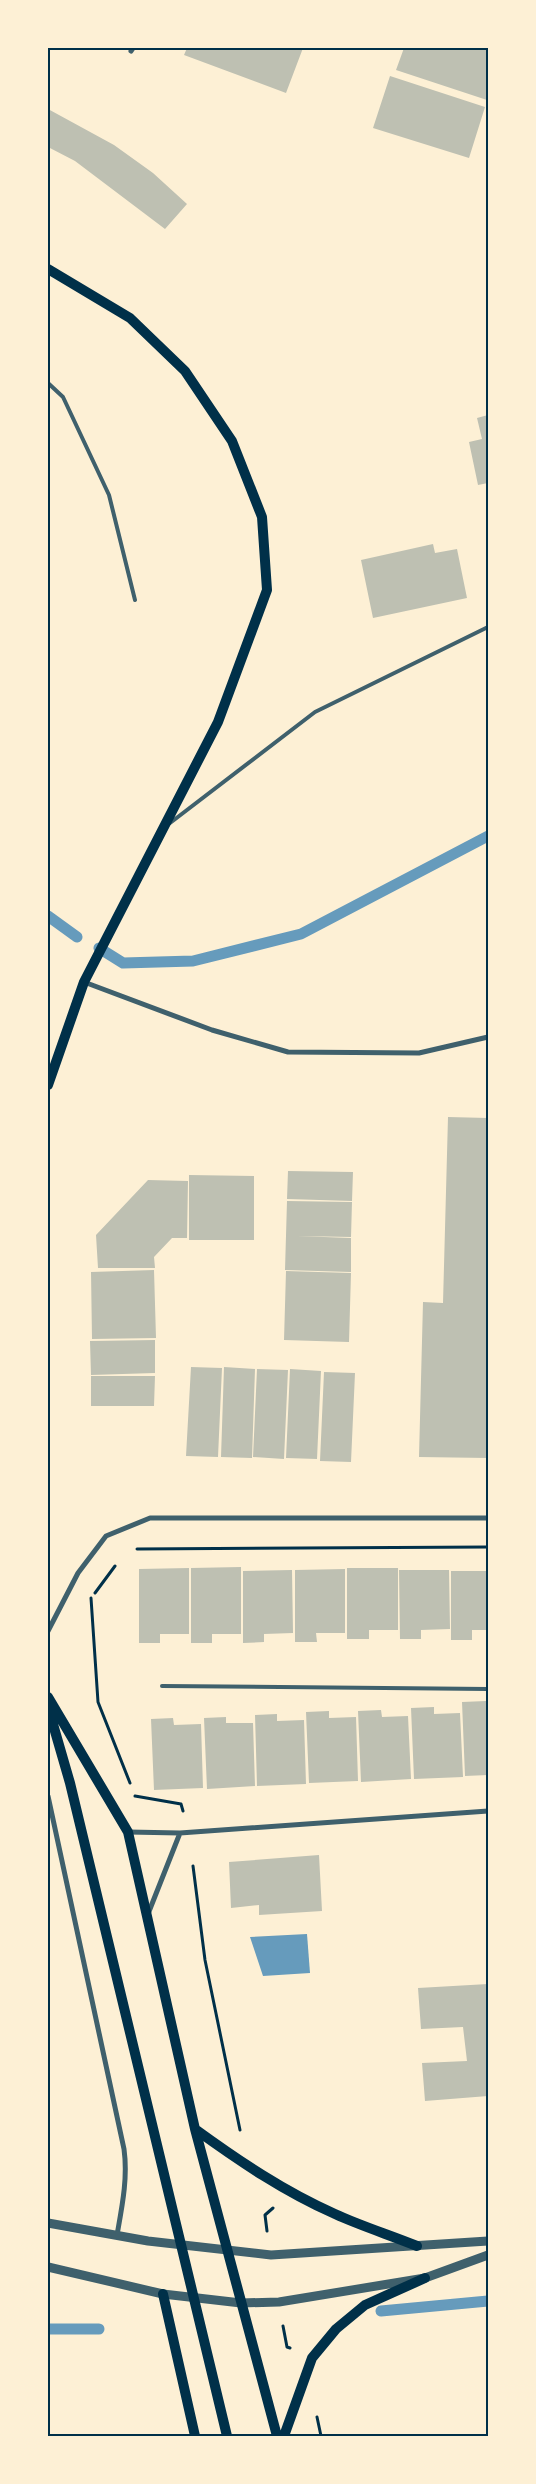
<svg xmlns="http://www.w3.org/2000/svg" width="536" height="2484" font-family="'Fira Sans',sans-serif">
<rect width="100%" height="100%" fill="#fdf0d5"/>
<path fill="#669bbc" d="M307,1934L310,1973L263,1976L250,1937Z"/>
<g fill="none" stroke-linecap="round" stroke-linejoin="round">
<path stroke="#669bbc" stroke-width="11" d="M48,916L77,937
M99,948L123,963L193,961L301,934L488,836
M381,2311L488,2301
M48,2329H99"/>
</g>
<path fill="#bec0b2" d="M187,48H303L286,93L184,55Z
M404,48H488V94L487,100L396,70Z
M390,76L485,107L469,158L373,128Z
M48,109L114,145L153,173L187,204L165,229L75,161L48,147Z
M488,415V483L478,485L469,442L482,439L477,418Z
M433,544L435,553L457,549L467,598L373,618L361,560Z
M448,1117L488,1118V1458L419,1457L423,1302L443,1303Z
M288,1171L353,1172L352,1201L287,1199Z
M189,1175L254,1176V1240H189Z
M148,1180L188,1181L187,1238H172L154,1257L155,1268H98L96,1235Z
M287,1201L352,1202L351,1237L297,1236L351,1238V1272L285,1270Z
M154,1270L156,1338L92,1339L91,1272Z
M286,1271L351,1273L349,1342L284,1340Z
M155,1340V1373L91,1375L90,1341Z
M191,1367L222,1368L218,1457L186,1456Z
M224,1367L255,1369L252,1458L221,1457Z
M257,1369L288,1370L284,1459L253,1457Z
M290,1369L321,1371L317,1459L286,1458Z
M324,1372L355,1373L351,1462L320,1461Z
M91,1376H155L154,1406H91Z
M241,1567V1634H212V1643H191V1568Z
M189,1568V1634H160V1643H139V1569Z
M347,1568H398V1630H369V1639H347Z
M345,1569V1633H316L317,1642H295V1570Z
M292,1570L293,1633L264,1634V1642L243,1643V1571Z
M399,1570H449L450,1629L421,1630V1639H400Z
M451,1571H488V1630H472V1640H451Z
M486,1701V1715H488V1775L465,1776L462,1702Z
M434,1707V1714L460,1713L463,1777L414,1779L411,1708Z
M381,1710L382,1717L408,1716L411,1779L361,1782L358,1711Z
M329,1711V1718L356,1717L358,1781L309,1783L306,1712Z
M277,1714V1721L304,1720L306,1784L257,1786L255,1715Z
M226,1717V1723H253L255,1786L207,1789L204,1718Z
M173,1718L174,1725L201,1724L203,1788L154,1790L151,1719Z
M319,1855L322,1911L259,1915V1905L231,1908L229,1862Z
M488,1984V2096L425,2101L422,2063L467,2061L463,2027L421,2029L418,1988Z"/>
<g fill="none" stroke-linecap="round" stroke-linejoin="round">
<path stroke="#003049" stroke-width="3" d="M137,1549L488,1547
M95,1593L115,1566
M91,1598L98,1702L130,1783
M135,1796L181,1804L183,1811
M193,1866L205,1960L240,2130
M267,2231L265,2215L273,2208
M283,2326L287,2347L290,2348
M317,2417L321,2436"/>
<path stroke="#3f606c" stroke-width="4" d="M48,383L63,397L109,495L135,600
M170,823L315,712L488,627
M162,1686L488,1689
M48,1790V1796"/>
<path stroke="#3f606c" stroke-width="5" d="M131,51L133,48
M84,982L212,1030L288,1052L419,1053L488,1037
M48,1631L78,1573L106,1536L150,1518H488
M48,1796L124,2149C128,2178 122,2207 117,2235
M128,1832L180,1833L488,1811
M148,1914L180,1833"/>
<path stroke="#3f606c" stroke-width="9" d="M48,2223L148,2241L271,2255L488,2241
M48,2267L163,2294L241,2303L279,2302L425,2278L488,2255"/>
<path stroke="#003049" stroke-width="10" d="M48,269L130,318L185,371L232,441L262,517L267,590L218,722L84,982L48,1085
M48,1697L128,1832L195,2129L277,2436
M48,1707L70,1783L227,2436
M195,2129C239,2161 285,2192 335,2214C361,2226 390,2235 417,2246
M163,2294L195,2436
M284,2436L312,2358L336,2329L365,2305L425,2278"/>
</g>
<rect width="536" height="2484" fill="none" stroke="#fdf0d5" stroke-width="98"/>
<rect x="49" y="49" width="438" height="2386" fill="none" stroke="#003049" stroke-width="2"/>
</svg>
